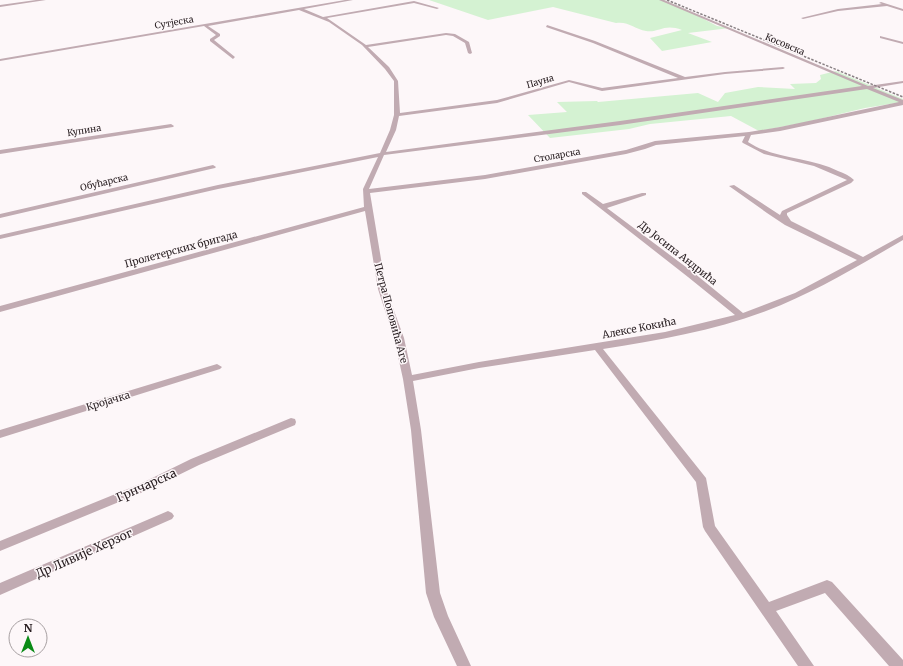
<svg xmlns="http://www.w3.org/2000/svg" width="903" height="666" font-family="Merriweather,serif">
<rect width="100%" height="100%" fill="#fdf7f9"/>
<path fill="#d4f2d2" d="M429,0H664L687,10L717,26L730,28L688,33L712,42L662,51L650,38L682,30C664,23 659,33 646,31C635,29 628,21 616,23L553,7L488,20Z
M836,71L903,99V102L865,108L807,122L759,131L731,116L650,124L629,129L550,138L528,115L567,112L557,102L597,101L598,102L698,93L718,102L725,93L758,87L795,89L790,84L816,83L821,79L820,75Z"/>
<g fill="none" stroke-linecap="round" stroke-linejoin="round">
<path fill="#c1abb2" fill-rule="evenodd" d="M36,0H46L0,7V5Z
M345,0H353L304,9L323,17L414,1L439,8L437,9L414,3L327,18L366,45L446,33L455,34L469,42L472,53L470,54L468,53L465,43L453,36L446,35L368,47L389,67L398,81L400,113L497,100L569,80L602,88L678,78L593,43L546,27L547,25L595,41L685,77L725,72L783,67L785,68L783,69L725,74L602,91L569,82L497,103L399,116L396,130L386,152L620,121L862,86L659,0H664L868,86L903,81V83L873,88L903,100V105L780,131L751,135L748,142C773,159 810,157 838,171C844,173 850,176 854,180L851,183L787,213V215L791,221L863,257L903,235V240C858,266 814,293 766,311C714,331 658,340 603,349L706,478L715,526L769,602L827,580L832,582L903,660V666H889L825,593L776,611L814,666H798L705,531L703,527L696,482L595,350L479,368L413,381L421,430L440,593L448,616L471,666H457L434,617L426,593L411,430L403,379L394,338L378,289L365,211L0,312V306L364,207L363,189L378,157L218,189L0,239V235L218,185L380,153L390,130L394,115V81L385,69L362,45L329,22L299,10L208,26L220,34V36L214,40L235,57L233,59L210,41V39L216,35L204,26L0,61V59ZM867,89L899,102L780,127L749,132L655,141L626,150L485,175L369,189L384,155L620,125ZM745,136L742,142L743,143L764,154L814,166L847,180L782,211L780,215L734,185L729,186L767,213L785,225L857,260L795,293L743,313L694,273L607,208L646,195V193H642L603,204L586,192H582V194L688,277L735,315L665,332L479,362L412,375L404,338L386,289L370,193L485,179L626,154L645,149L656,145Z
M881,2L903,9V11L887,6L838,11L803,19L801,18L838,9L882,4L879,3Z
M880,36L903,42V44L880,38Z
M171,124L174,126L173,127L0,154V150Z
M213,165L216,167L215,168L0,218V214Z
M217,364L222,367L220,369L0,438V430Z
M291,418L295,419L296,422L295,425L199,465L148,490L0,551V541L140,484L191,459Z
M168,511L172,513L174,516L172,519L0,595V583Z"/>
<path stroke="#898184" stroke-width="1.5" stroke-dasharray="2.5 1.5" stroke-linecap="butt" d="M667,0L903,97"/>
</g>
<g text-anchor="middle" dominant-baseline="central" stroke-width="3" stroke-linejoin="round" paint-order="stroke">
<g font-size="9" fill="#271d20" stroke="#fdf7f9">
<text transform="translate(174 22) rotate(-10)">Сутјеска</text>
<text transform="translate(785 44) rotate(23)">Косовска</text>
<text transform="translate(540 81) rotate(-16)">Пауна</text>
<text transform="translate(84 130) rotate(-9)">Купина</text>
<text transform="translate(557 155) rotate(-10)">Столарска</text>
<text transform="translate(104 182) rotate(-13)">Обућарска</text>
</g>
<g font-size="10" fill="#271d20" stroke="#fdf7f9">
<text transform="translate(181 249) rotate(-15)">Пролетерских бригада</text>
<text transform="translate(678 253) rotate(38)">Др Јосипа Андрића</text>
<text transform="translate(391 313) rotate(75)">Петра Поповића Аге</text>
<text transform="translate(639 328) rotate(-11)">Алексе Кокића</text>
<text transform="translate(108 401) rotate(-17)">Кројачка</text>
</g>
<g font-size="12" fill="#271d20" stroke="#fdf7f9">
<text transform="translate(146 485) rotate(-24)">Грнчарска</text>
<text transform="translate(84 553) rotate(-24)">Др Ливије Херзог</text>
</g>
</g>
<g transform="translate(28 638)"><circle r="19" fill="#fdf7f9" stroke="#a7a0a2"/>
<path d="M0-3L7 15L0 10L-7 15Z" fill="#0a8b16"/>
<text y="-6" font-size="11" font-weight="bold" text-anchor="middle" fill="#271d20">N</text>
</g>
</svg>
